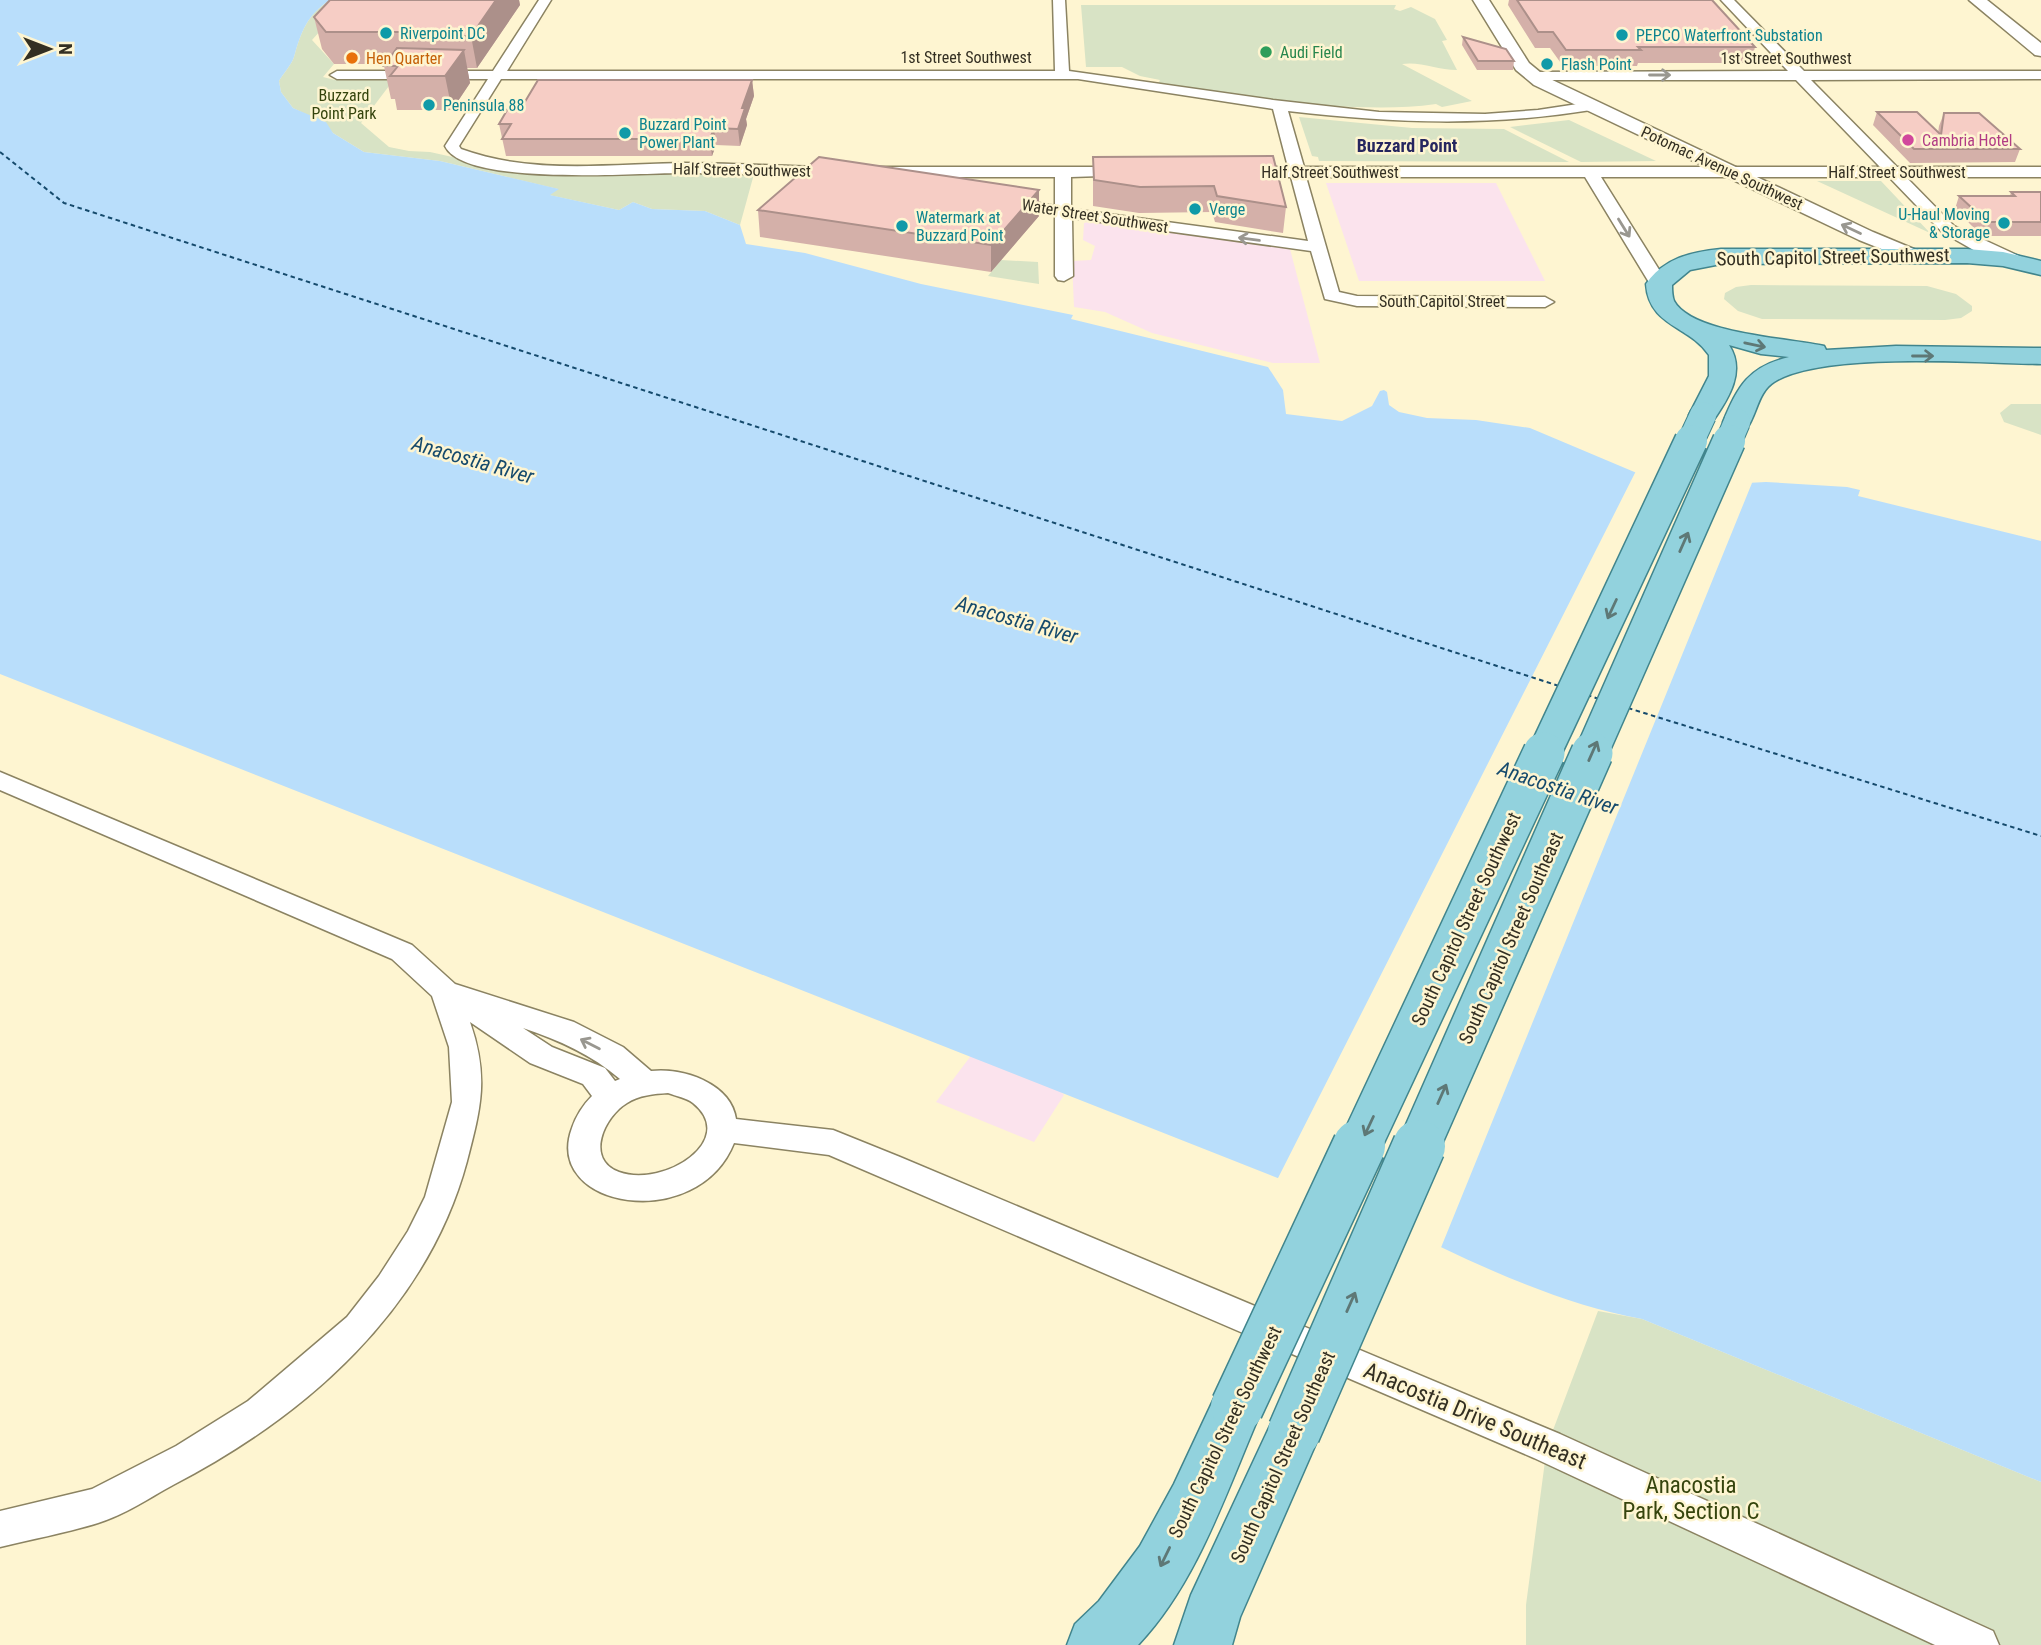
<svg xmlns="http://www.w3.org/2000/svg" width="2041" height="1645" font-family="'Roboto Condensed',sans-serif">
<rect width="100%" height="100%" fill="#fef5d1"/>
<path fill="#fbe3ed" d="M1326,183H1496L1545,281H1359Z
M1092,221L1290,249L1320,363H1273L1152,333L1105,312L1074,307L1072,261L1091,260L1095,246L1083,240L1084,223Z
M902,920L1064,1095L1034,1142L936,1102L970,1057Z"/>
<path fill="#d8e3c5" d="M330,0H364L329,21L312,40L334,64L323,77L335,80L395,78L361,123L389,147L409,151L430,152L511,170L754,174L740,225L705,211L652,209L633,202L619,210L549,195L558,189L440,161L364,152L333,133L324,123L293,108L281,92L279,81C283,74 292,64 294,57C301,32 307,15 330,0Z
M1081,5H1396L1394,9L1400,11L1411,7L1435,19L1447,40L1442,41L1457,70C1437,70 1420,61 1402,64L1472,101L1442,107L1436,104C1380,112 1323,104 1268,103L1266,98L1184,88H1156L1160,80L1140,76L1122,67H1086Z
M1299,117L1412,128L1504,129L1569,162L1319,161L1318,157L1312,156Z
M1569,120L1656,161L1581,162L1510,127Z
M1817,181H1881L1930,233Z
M1001,260L1038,262L1039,284L988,276Z
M1751,285L1927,286L1956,294L1972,306V311L1961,318L1945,320L1762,319L1738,311L1724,299L1725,293L1736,287Z
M2011,404H2041V435L2004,422L2000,413Z
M1598,1311L1642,1319L2041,1482V1645H1526V1605L1547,1446Z"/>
<path fill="#b9defb" d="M0,0H330C307,15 301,32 294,57C292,64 283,74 279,81L281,92L293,108L326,122L333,133L364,152L440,161L559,189L550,195L619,210L633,202L652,209L705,211L740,225L746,244L805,253L921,284L1073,315L1071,319L1268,367L1283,390L1286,414L1342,421L1372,406L1380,391L1384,390L1387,392L1389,405L1399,412L1427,418L1476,420L1530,428L1670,487L1766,482L1847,487L1860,490L1858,496L2041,541V1482L1642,1319C1552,1303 1466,1259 1384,1220L0,674Z"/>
<path fill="#fef5d1" d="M1637,469L1683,485L1754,478L1440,1250L1383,1223L1276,1182Z"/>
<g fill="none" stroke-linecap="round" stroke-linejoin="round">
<path stroke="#154a6c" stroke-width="2" stroke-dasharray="4.5 3.5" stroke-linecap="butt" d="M0,152L64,203L1559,686
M1587,695L1599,699
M1628,708L2041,836"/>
<defs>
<path id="minor" d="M539,0H551L507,71H1055L1053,0H1065L1069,71L1273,100L1379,112L1485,114L1538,110L1591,102L1598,106L1591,110C1487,127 1392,123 1288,111L1304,167H1880L1796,80H1532L1525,76L1532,72L1788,71L1721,0H1734L1804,71H2041V79L1811,80L1897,167H2041V177H1906L1954,226L2021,257L2023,261L2021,265L2015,266L1977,252L1942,232L1889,177H1601L1668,284L1659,289L1650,284L1585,177H1306L1339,292L1357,296L1545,297L1554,302L1545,307L1357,306L1325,299L1311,251L1072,218L1073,276L1064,281L1058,280L1055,276V215L1006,207L998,202L1006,197L1055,206V177H879L871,172L879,167H1127L1135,172L1132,175L1071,177V209L1308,241L1291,177H1243L1235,172L1243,167H1288L1273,109L1078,79H501L459,146L461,149C532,175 608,164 683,163C734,163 786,167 837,167L845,172L837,177C787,176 737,173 688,173C643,172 465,188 445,146L488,79H337L330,75L337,71H493Z
M0,772L412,945L455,984L574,1022L623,1047L651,1071C682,1067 731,1083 736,1119L833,1130L900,1157L1560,1434L1993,1631L1999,1645H1935L1534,1458L829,1155L734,1143C698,1234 542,1209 572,1128C576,1116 583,1105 592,1096L583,1084L530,1063L470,1022C489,1077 481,1107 467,1161C427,1310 306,1416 173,1485C149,1498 124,1515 98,1523C66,1533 32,1539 0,1547V1511L92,1489L176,1446L248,1401L347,1317L379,1276L408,1231L425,1197L452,1102L449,1047L432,996L392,959L0,790ZM523,1028C559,1040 592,1055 620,1079L615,1081L605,1068L552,1047ZM668,1093C676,1096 687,1098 693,1103C739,1140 664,1188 619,1172C584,1159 605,1116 627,1103C639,1095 654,1094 668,1093Z"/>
<path id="tertiary" d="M1473,0H1489L1529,63L1546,77L1873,232L1921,252L1925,256L1921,260L1914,262L1859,240L1534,85L1516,70Z
M1969,0H1987L2041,43V56L2035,55Z"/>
<path id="primary" d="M1721,249H1967L2003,252L2041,261V275L2003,266L1967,263L1721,264L1690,270L1672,285C1672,290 1672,296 1674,301C1692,334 1789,338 1824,346L1826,350L1896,346L2041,348V364C1980,363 1822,351 1774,382C1758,392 1757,414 1747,428L1737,431L1727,428L1723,422C1738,386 1748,367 1789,357L1761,354L1729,345C1746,371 1729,398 1713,421L1703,424L1693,421L1689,415L1709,376V355C1689,325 1649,327 1646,284C1664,258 1691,252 1721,249Z
M1237,1383L1256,1390L1263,1407C1228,1486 1199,1581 1138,1645H1067L1075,1624L1099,1601L1140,1546L1174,1484L1218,1390Z
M1294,1408L1313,1415L1321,1432L1240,1617L1232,1645H1174L1191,1595L1275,1415Z"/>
</defs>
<use href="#minor" stroke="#8b8362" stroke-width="3"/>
<use href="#tertiary" stroke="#8b8362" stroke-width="3"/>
<use href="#primary" stroke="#41858d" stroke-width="3"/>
<use href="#minor" fill="#fff" fill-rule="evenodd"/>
<use href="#tertiary" fill="#fff" fill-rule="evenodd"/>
<use href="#primary" fill="#92d2dd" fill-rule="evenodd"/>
<defs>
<path id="primary-bridge-far3" d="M1690,443L1703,415
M1728,443L1737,422"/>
<path id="primary-bridge-far2" d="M1544,754L1691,441
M1591,754L1729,441"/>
<path id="primary-bridge-far1" d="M1359,1148L1544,753
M1418,1148L1592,753"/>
<path id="primary-bridge" d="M1237,1407L1359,1146
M1294,1432L1419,1146"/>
</defs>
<use href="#primary-bridge-far3" stroke="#41858d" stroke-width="28" stroke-linecap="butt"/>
<use href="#primary-bridge-far2" stroke="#41858d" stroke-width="35" stroke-linecap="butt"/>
<use href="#primary-bridge-far1" stroke="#41858d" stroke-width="44" stroke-linecap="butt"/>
<use href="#primary-bridge" stroke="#41858d" stroke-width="55" stroke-linecap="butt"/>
<use href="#primary-bridge-far3" stroke="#92d2dd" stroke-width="26"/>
<use href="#primary-bridge-far2" stroke="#92d2dd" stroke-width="32"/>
<use href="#primary-bridge-far1" stroke="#92d2dd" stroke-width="41"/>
<use href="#primary-bridge" stroke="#92d2dd" stroke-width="52"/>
</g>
<path fill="#d4b0a9" d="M330,0H519L520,5L477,68H467L470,83L452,110H397L395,99H391L384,66L385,64H334L322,49L314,17Z
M1509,0H1712L1755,47L1751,63H1638L1637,66H1563L1550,48H1535L1508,5Z
M1463,37L1514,61L1513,70H1477L1462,45Z
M752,80L754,96L746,119L747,125L740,146L716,145L712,156H506L499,124L523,105Z
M1877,112L1938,133L1939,126L1944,113L2020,149L2015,162L1910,163L1873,125Z
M1273,156L1286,207L1283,233L1215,222L1212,212L1139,213L1093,206V157Z
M2011,192H2041V236H1982L1955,209L1959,196H2010Z
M758,210L1039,216L991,272L760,237Z"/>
<path fill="#ac908a" d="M496,0H519L520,5L477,68L471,36Z
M464,50L470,83L452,110L445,76Z
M752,80L754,96L746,119L747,125L740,146L738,129L742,108Z
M714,128L716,145L712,156L710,139Z
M1039,190V216L991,272V245Z"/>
<path fill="#f6cdc5" stroke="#ac908a" stroke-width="2" d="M330,0H496L471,36H407L410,32H326L314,17Z
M1517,0H1712L1755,47H1638L1641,50H1566L1553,32H1538Z
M1463,37L1506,49L1514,61H1478Z
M397,48L464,50L445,76H390L398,66H384Z
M538,80H752L742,108H745L738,129L714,128L710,139H502L511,124H499L510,105H523Z
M1877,112H1917L1941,135L1944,113H1979L2020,149H1914Z
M1273,156L1286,207L1217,196L1214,186L1140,187L1094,180L1093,157Z
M819,157L1039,190L991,245L758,210Z
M2011,192H2041V222H1987L1959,196H2015Z"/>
<defs><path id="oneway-shaft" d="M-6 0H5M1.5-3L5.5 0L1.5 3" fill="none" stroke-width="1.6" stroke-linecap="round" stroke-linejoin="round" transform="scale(1.75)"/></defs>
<g stroke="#999790">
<use href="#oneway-shaft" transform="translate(1660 75)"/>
<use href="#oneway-shaft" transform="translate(1624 228) rotate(58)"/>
<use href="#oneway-shaft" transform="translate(1851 229) rotate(-155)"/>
<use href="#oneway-shaft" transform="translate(1249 239) rotate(-172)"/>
<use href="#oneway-shaft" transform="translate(590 1044) rotate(-153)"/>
</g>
<g stroke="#5e7876">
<use href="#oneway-shaft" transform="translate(1755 345) rotate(12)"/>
<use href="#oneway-shaft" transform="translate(1923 356)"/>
<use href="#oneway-shaft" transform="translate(1684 542) rotate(-66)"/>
<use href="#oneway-shaft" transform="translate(1612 609) rotate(115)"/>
<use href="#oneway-shaft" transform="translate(1593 751) rotate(-66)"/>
<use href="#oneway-shaft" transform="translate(1442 1094) rotate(-66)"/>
<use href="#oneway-shaft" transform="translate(1369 1126) rotate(115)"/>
<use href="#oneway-shaft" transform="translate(1351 1302) rotate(-66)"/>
<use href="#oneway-shaft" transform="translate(1165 1557) rotate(116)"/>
</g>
<g fill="#0f9aa8" stroke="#fef5d1" stroke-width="2.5">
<circle cx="386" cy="33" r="7"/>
<circle cx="1622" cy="35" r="7"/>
<circle cx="1547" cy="64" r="7"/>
<circle cx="429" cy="105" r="7"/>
<circle cx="625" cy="133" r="7"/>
<circle cx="1195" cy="209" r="7"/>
<circle cx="2004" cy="223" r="7"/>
<circle cx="902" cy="226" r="7"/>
</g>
<circle fill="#2e9e5b" stroke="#fef5d1" stroke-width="2.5" cx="1266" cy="52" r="7"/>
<circle fill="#e8710a" stroke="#fef5d1" stroke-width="2.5" cx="352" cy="58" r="7"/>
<circle fill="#d1479c" stroke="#fef5d1" stroke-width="2.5" cx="1908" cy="140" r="7"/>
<g text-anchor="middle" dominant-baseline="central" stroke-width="5" stroke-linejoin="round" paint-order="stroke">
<g font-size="16" fill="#0d838f" stroke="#fef5d1" text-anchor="start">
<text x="400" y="33">Riverpoint DC</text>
<text x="1636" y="35">PEPCO Waterfront Substation</text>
<text x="1561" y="64">Flash Point</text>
<text x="443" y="105">Peninsula 88</text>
<text x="639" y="124">Buzzard Point<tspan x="639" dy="18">Power Plant</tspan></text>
<text x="1209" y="209">Verge</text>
<text x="1990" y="214" text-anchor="end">U-Haul Moving<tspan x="1990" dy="18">&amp; Storage</tspan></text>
<text x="916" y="217">Watermark at<tspan x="916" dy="18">Buzzard Point</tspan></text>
</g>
<g font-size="16" fill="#27864d" stroke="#fef5d1" text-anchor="start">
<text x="1280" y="52">Audi Field</text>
</g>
<g font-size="16" fill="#332f22" stroke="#fef5d1">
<text x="966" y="57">1st Street Southwest</text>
<text x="1786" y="58">1st Street Southwest</text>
<text transform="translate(1722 168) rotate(25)">Potomac Avenue Southwest</text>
<text transform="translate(742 170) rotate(1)">Half Street Southwest</text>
<text x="1330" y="172">Half Street Southwest</text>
<text x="1897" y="172">Half Street Southwest</text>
<text transform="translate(1095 216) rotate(9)">Water Street Southwest</text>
<text x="1442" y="301">South Capitol Street</text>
</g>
<g font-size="16" fill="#c56008" stroke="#fef5d1" text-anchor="start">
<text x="366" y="58">Hen Quarter</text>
</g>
<g font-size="16" fill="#35440d" stroke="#fef5d1">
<text x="344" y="95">Buzzard<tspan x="344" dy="18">Point Park</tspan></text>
</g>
<g font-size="16" fill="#b23c85" stroke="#fef5d1" text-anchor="start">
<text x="1922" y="140">Cambria Hotel</text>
</g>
<g font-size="18" font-weight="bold" fill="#26265f" stroke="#fef5d1">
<text x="1407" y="145">Buzzard Point</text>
</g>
<g font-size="19" fill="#332f22" stroke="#fef5d1">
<text transform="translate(1833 257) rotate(-1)">South Capitol Street Southwest</text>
<text transform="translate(1466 919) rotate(-65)">South Capitol Street Southwest</text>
<text transform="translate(1511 938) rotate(-66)">South Capitol Street Southeast</text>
<text transform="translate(1225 1432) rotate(-64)">South Capitol Street Southwest</text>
<text transform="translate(1283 1457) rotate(-66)">South Capitol Street Southeast</text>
</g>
<g font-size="21" font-style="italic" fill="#154a6c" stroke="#fef5d1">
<text transform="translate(473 460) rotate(16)">Anacostia River</text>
<text transform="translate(1017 620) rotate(16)">Anacostia River</text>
<text transform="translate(1558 788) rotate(19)">Anacostia River</text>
</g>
<g font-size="23" fill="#332f22" stroke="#fef5d1">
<text transform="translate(1475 1416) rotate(23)">Anacostia Drive Southeast</text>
</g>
<g font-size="23" fill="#35440d" stroke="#fef5d1">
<text x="1691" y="1485">Anacostia<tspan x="1691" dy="26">Park, Section C</tspan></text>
</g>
</g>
<g transform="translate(49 49) rotate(90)" stroke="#fef5d1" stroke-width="5" paint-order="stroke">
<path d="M0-5L12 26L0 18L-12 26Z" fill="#332f22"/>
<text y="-10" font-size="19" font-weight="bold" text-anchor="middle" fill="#332f22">N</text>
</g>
</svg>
